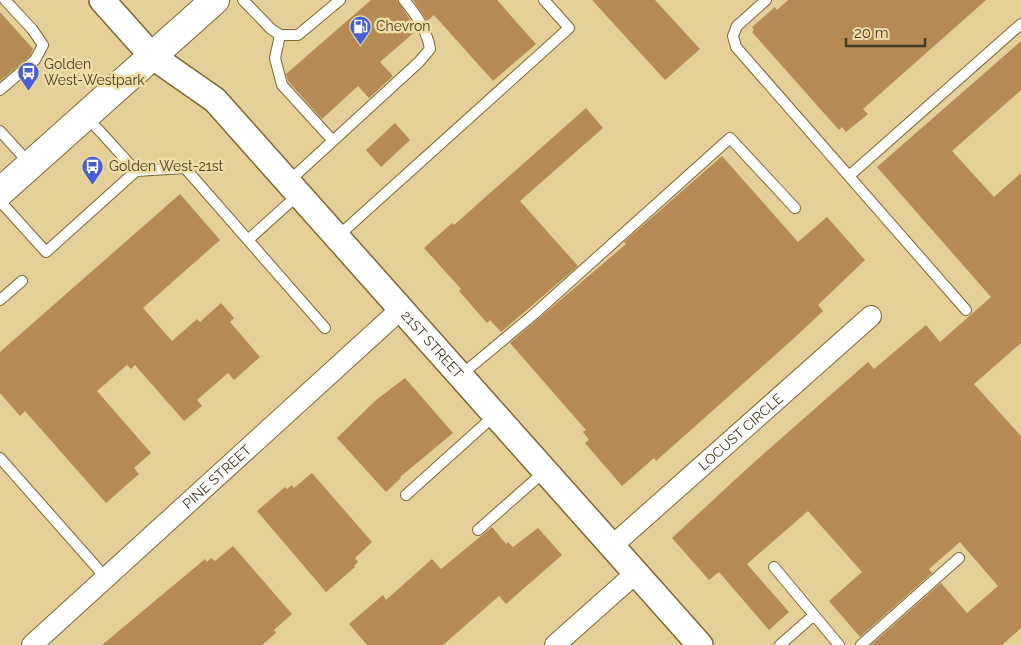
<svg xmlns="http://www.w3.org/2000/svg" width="1021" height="645" font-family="Raleway,sans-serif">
<rect width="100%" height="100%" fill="#e3cf97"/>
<path fill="#b58a55" d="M371,0H397L417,30L380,62L393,76L369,98L358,86L322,119L288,81L286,74Z
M413,0H497L536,44L493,81L434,15L427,21Z
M592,0H655L700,49L665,80Z
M788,0H986L863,109L868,114L846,132L842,127L839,130L752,32L754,30L752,27L775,7L777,10Z
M0,12L33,49L30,56L0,81Z
M1021,41V90L952,151L994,197L1021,173V343L974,384L1021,436V628L1002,645H871L941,583L967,613L998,586L960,542L929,569L932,573L860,637L829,601L862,572L808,511L747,564L789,612L769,630L719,572L709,580L672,538L751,465L868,362L874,369L926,325L940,342L991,297L877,167Z
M586,108L603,128L520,201L578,266L501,332L490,320L487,323L459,291L461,289L424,248L452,223L454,225Z
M395,123L410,140L381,167L366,150Z
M722,156L798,242L827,217L865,260L818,305L823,311L792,340L656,461L654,458L622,486L585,443L589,440L583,432L586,430L510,343L626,244L624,242Z
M180,194L220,240L143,308L172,341L197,319L200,322L221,303L234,318L230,322L260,357L234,380L228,373L197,400L202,406L184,421L135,365L131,369L127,365L97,391L151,453L134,468L139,474L106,503L25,411L20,416L0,393V352Z
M405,378L453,433L400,477L401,478L386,492L337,438L376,400Z
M312,473L372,542L355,558L358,562L354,566L355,567L326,592L257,511L285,487L287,489L292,485L294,488Z
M492,527L506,544L508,542L513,547L538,528L562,555L506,604L499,596L443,645H367L349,624L383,595L386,600L432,559L441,569Z
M233,546L292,614L274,630L276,633L262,645H102L205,559L207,562L211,558L215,561Z"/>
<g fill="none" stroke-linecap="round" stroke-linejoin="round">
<defs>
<path id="service" d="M243,0L271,29L280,35H298L340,0
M766,0L737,26L733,36L736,47L966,310
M280,35L275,58L282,85L333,141
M0,90L35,60L43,45L32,29L5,0
M86,116L136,171
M0,131L30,164
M849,176L1021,24
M288,182L419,62L430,49C427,30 416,14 404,0
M0,201L46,252L136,171L185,168L325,328
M337,237L569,28L544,0
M248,240L299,194
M0,300L22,281
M461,375L533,315L730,138L795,208
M0,458L106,578
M406,495L495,415
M478,530L545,471
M774,567L814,615
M780,645L814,615L839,645
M861,645L959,558"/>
<g id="minor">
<path id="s1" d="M612,546L871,316"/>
<path id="s2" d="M32,645L401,309"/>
<path d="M555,645L636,573"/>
</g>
<g id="tertiary">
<path id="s3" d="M102,0L152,56L215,100L700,645"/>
</g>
<path id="secondary" d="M0,192L215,0"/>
</defs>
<use href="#service" stroke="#7b6833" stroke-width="12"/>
<use href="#minor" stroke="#7b6833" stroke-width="22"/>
<use href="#tertiary" stroke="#7b6833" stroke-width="28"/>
<use href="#secondary" stroke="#7b6833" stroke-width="30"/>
<use href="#service" stroke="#fff" stroke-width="10"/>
<use href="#minor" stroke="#fff" stroke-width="20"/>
<use href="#tertiary" stroke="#fff" stroke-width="25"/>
<use href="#secondary" stroke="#fff" stroke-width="28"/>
</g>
<defs>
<symbol id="fuel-pin" viewBox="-11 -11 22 30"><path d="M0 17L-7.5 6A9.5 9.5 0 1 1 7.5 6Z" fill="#485fd3" stroke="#f0dca4"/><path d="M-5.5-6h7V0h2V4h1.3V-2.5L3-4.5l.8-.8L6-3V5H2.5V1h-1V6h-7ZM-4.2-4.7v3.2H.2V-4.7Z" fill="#fff"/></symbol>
<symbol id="bus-pin" viewBox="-11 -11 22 30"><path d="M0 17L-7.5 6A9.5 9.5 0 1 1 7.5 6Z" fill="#485fd3" stroke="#f0dca4"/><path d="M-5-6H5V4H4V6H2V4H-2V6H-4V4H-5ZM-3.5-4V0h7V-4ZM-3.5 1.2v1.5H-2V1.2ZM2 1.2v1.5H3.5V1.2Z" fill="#fff"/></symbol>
</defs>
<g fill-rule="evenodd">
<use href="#fuel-pin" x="348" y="14" width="25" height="34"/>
<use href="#bus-pin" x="16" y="60" width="25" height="34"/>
<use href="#bus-pin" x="80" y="154" width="25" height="34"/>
</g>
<g text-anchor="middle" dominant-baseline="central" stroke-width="5" stroke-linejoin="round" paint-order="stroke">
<g font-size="14" fill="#453c25" stroke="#f0dca4" text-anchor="start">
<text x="376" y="26">Chevron</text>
<text x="44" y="64">Golden<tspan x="44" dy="16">West-Westpark</tspan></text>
<text x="109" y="166">Golden West-21st</text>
</g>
<g font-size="14" fill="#453c25" stroke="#f0dca4">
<text stroke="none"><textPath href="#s3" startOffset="479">21ST STREET</textPath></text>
<text stroke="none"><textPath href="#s1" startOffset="172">LOCUST CIRCLE</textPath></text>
<text stroke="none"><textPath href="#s2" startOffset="250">PINE STREET</textPath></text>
</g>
</g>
<path d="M846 38v8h79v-8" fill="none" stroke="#453c25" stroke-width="2.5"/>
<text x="854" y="38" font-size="15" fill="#453c25" stroke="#f0dca4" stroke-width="4" paint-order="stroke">20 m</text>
</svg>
